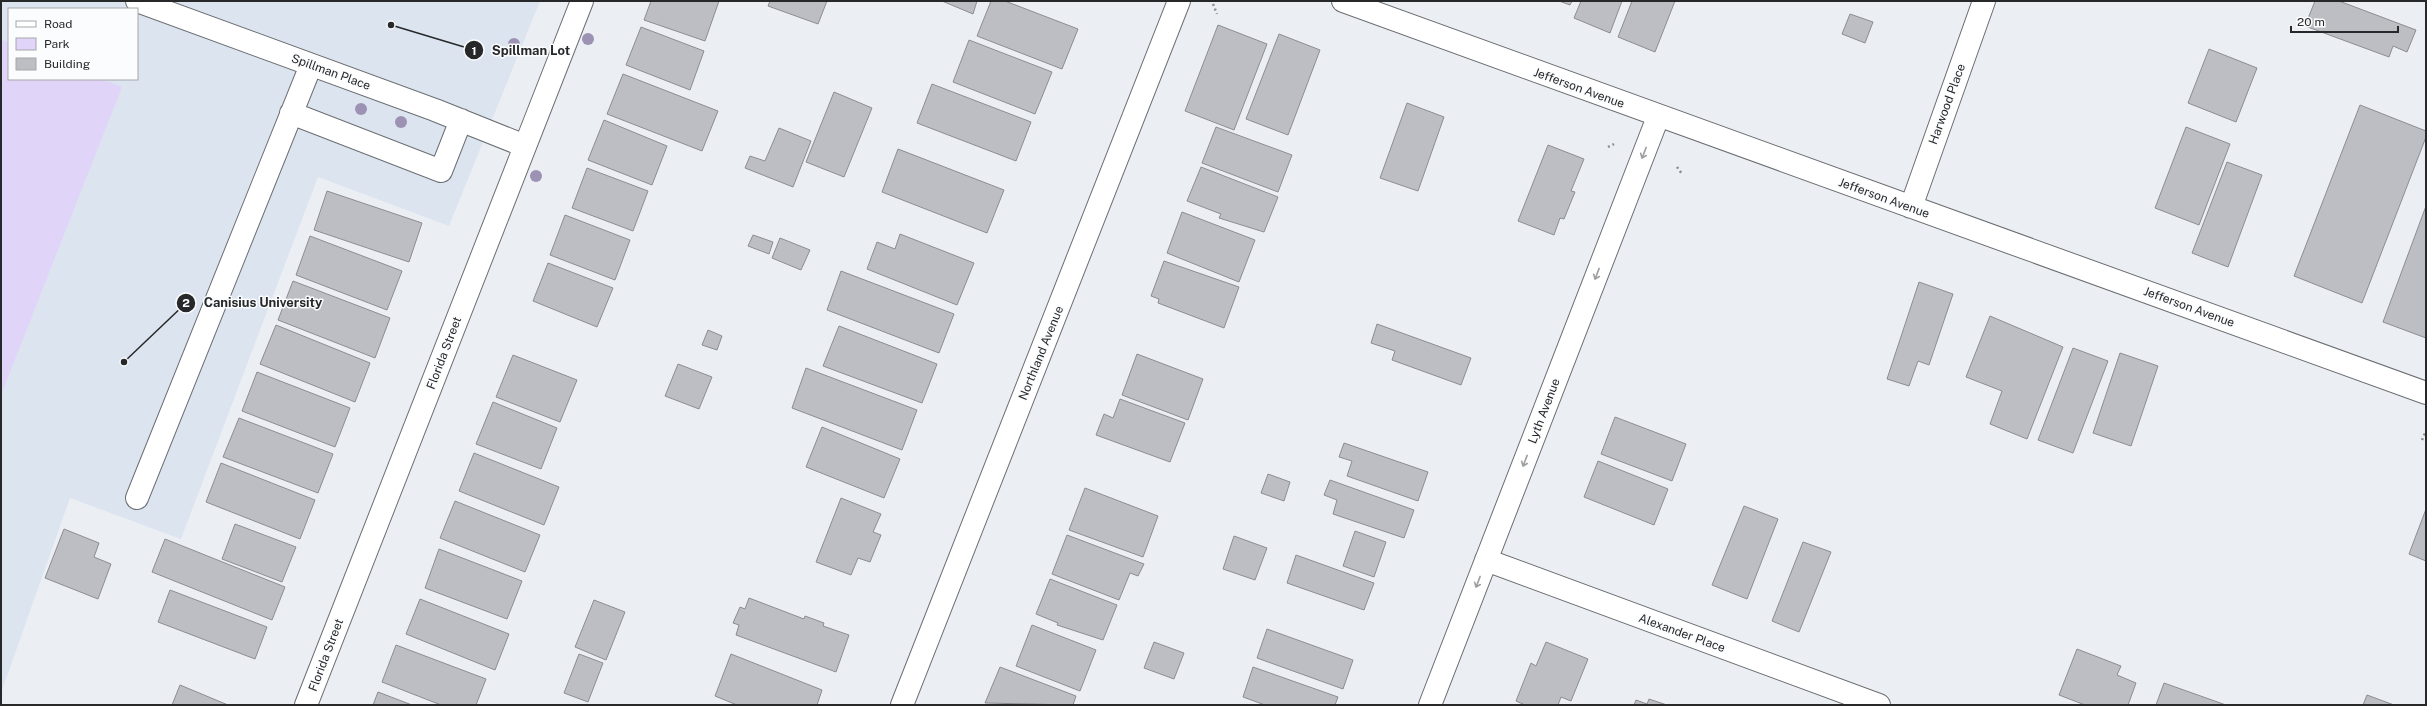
<svg xmlns="http://www.w3.org/2000/svg" width="2427" height="706" font-family="'Public Sans',sans-serif">
<rect width="100%" height="100%" fill="#ebeff4"/>
<path fill="#dce4f0" fill-rule="evenodd" d="M1,1H540L449,226L318,177L181,539L70,498L1,693ZM9,9H137V79H9Z"/>
<path fill="#e0d4f9" d="M1,40L9,43V79H102L122,87L1,395Z"/>
<path fill="#bdbec4" stroke="#8c8d93" d="M651,1H719L705,41L644,20Z
M770,1H827L818,24L768,6Z
M942,1H977L973,14Z
M991,1H1005L1078,29L1062,69L977,36Z
M1559,1H1572L1570,5Z
M1581,1H1622L1610,33L1574,18Z
M1632,1H1675L1655,52L1618,37Z
M2315,1H2339L2416,30L2407,52L2393,46L2389,57L2305,26Z
M1850,14L1873,22L1865,43L1842,34Z
M1218,25L1267,44L1234,130L1185,111Z
M641,27L704,51L690,90L626,65Z
M1279,34L1320,50L1288,135L1246,119Z
M969,40L1052,72L1035,114L953,82Z
M2209,49L2257,68L2236,122L2188,103Z
M623,74L718,111L702,151L607,114Z
M932,84L1031,122L1016,161L917,123Z
M834,92L872,108L844,177L806,162Z
M1407,103L1444,117L1418,191L1380,178Z
M2360,105L2426,131V137L2362,303L2294,276Z
M604,120L667,146L652,185L588,160Z
M1216,127L1292,155L1278,192L1202,163Z
M2186,127L2230,144L2199,225L2155,208Z
M779,128L811,141L793,187L745,168L750,156L765,161Z
M1548,145L1584,159L1571,191L1575,192L1564,219L1560,218L1554,235L1518,221Z
M898,149L1004,190L987,233L882,192Z
M2227,162L2262,175L2228,267L2192,253Z
M1201,167L1278,197L1264,232L1219,218L1221,214L1187,201Z
M587,168L648,191L633,231L572,208Z
M327,191L422,223L409,262L314,230Z
M2426,206V338L2383,322Z
M1182,212L1255,240L1239,282L1167,253Z
M565,215L630,240L615,280L550,255Z
M900,234L974,263L957,305L867,269L877,242L895,249Z
M753,235L773,242L769,254L748,246Z
M310,236L402,271L387,310L296,275Z
M780,238L810,250L801,270L772,258Z
M1164,261L1239,287L1224,328L1158,303L1159,299L1151,296Z
M548,263L613,288L597,327L533,301Z
M841,271L954,314L939,353L827,310Z
M293,281L390,318L375,358L278,320Z
M1919,282L1953,294L1929,365L1918,361L1909,386L1887,379Z
M1990,316L2063,347L2027,439L1990,424L2002,391L1966,377Z
M1377,324L1471,358L1461,385L1392,360L1395,351L1371,343Z
M276,325L370,363L355,402L260,364Z
M839,326L937,364L922,403L823,366Z
M708,330L722,336L717,350L702,345Z
M2073,348L2108,361L2073,453L2038,440Z
M2120,353L2158,366L2131,446L2093,433Z
M1137,354L1203,379L1188,420L1122,395Z
M513,355L577,380L560,422L496,397Z
M678,364L712,377L699,409L665,396Z
M806,368L917,410L902,450L792,408Z
M257,372L350,408L335,447L242,411Z
M1120,399L1185,423L1170,462L1096,435L1104,414L1113,418Z
M493,402L557,428L541,469L476,444Z
M1615,417L1686,444L1672,481L1601,454Z
M239,418L333,454L318,493L223,457Z
M822,427L900,459L884,498L806,467Z
M1344,443L1428,472L1418,501L1347,476L1352,461L1339,457Z
M474,453L559,487L544,525L459,491Z
M1598,461L1668,489L1654,525L1584,497Z
M221,463L315,500L300,539L206,502Z
M1268,474L1290,482L1284,501L1261,493Z
M1330,480L1414,510L1404,538L1333,514L1337,500L1324,495Z
M1085,488L1158,516L1143,557L1069,530Z
M841,498L881,514L873,532L881,535L870,562L858,558L851,575L816,562Z
M455,501L540,535L525,572L440,538Z
M1744,506L1778,519L1747,599L1712,585Z
M2426,509V561L2409,554Z
M235,524L296,547L282,582L222,559Z
M64,529L99,543L94,557L111,564L98,599L45,578Z
M1355,531L1386,542L1374,577L1343,566Z
M1067,535L1144,564L1138,576L1130,573L1119,600L1052,574Z
M1234,536L1267,548L1255,580L1223,569Z
M165,539L285,587L272,620L152,572Z
M1803,542L1831,552L1799,632L1772,621Z
M439,549L522,581L507,619L425,588Z
M1296,555L1374,583L1364,610L1287,583Z
M1050,579L1117,605L1103,640L1057,625L1058,623L1036,614Z
M170,590L267,627L255,659L158,622Z
M749,598L804,619L805,616L824,623L823,626L849,635L836,672L736,635L739,625L733,623L740,607L745,609Z
M420,599L509,634L495,670L406,634Z
M594,600L625,612L606,660L575,647Z
M1032,625L1096,650L1080,691L1016,666Z
M1267,629L1353,660L1343,689L1257,658Z
M1154,642L1184,653L1174,679L1144,668Z
M1546,642L1588,659L1571,701L1561,697L1558,705H1525L1516,701L1531,663L1536,666Z
M396,645L486,679L476,705H441L382,682Z
M2077,649L2121,666L2117,675L2136,683L2128,705H2085L2059,695Z
M579,654L603,663L588,702L564,693Z
M731,654L822,690L817,705H737L715,696Z
M1000,667L1076,696L1073,705L985,703Z
M1253,667L1338,697L1335,705H1265L1243,697Z
M2164,683L2226,705H2156Z
M180,685L228,705H172Z
M378,692L412,705H373Z
M2367,695L2394,705H2363Z
M1649,699L1667,705H1634L1636,700L1647,704Z"/>
<g fill="none" stroke-linecap="round" stroke-linejoin="round">
<defs>
<path id="minor" d="M137,1L435,110L525,146
M1343,1L2426,393
M291,113L441,171L461,120
M1911,207L1984,1
M137,498L311,65
M1486,560L1879,705
M306,705L582,1
M902,705L1179,1
M1430,705L1658,117"/>
</defs>
<use href="#minor" stroke="#6b6e72" stroke-width="24"/>
<path stroke="#8a8d90" stroke-width="2.5" stroke-dasharray="2 3" stroke-linecap="butt" d="M1213,4L1217,14
M1608,147L1614,144
M1677,167L1682,174
M2422,440L2426,431"/>
<use href="#minor" stroke="#fff" stroke-width="22"/>
</g>
<g fill="#9c92b4">
<circle cx="588" cy="39" r="6"/>
<circle cx="514" cy="44" r="6"/>
<circle cx="361" cy="109" r="6"/>
<circle cx="401" cy="122" r="6"/>
<circle cx="536" cy="176" r="6"/>
</g>
<defs><path id="oneway-shaft" d="M-6 0H5M1.5-3L5.5 0L1.5 3" fill="none" stroke-width="1.6" stroke-linecap="round" stroke-linejoin="round"/></defs>
<g stroke="#9d9e9f">
<use href="#oneway-shaft" transform="translate(1644 153) rotate(111)"/>
<use href="#oneway-shaft" transform="translate(1597 274) rotate(111)"/>
<use href="#oneway-shaft" transform="translate(1525 461) rotate(111)"/>
<use href="#oneway-shaft" transform="translate(1478 582) rotate(111)"/>
</g>
<g text-anchor="middle" dominant-baseline="central" stroke-width="3" stroke-linejoin="round" paint-order="stroke">
<g font-size="12" fill="#262829" stroke="#fbfcfe">
<text transform="translate(331 72) rotate(20)">Spillman Place</text>
<text transform="translate(1579 88) rotate(20)">Jefferson Avenue</text>
<text transform="translate(1947 104) rotate(-70)">Harwood Place</text>
<text transform="translate(1884 198) rotate(20)">Jefferson Avenue</text>
<text transform="translate(2189 307) rotate(20)">Jefferson Avenue</text>
<text transform="translate(444 353) rotate(-69)">Florida Street</text>
<text transform="translate(1041 353) rotate(-68)">Northland Avenue</text>
<text transform="translate(1544 411) rotate(-69)">Lyth Avenue</text>
<text transform="translate(1682 633) rotate(20)">Alexander Place</text>
<text transform="translate(326 655) rotate(-69)">Florida Street</text>
</g>
</g>
<path fill="none" stroke="#262829" stroke-width="1.5" d="M391 25L474 50M124 362L186 303"/>
<g fill="#262829" stroke="#fbfcfe" stroke-width="1.5">
<circle cx="391" cy="25" r="4"/>
<circle cx="124" cy="362" r="4"/>
<circle cx="474" cy="50" r="10"/>
<circle cx="186" cy="303" r="10"/>
</g>
<g font-size="12" text-anchor="middle" font-weight="bold" fill="#fff">
<text x="474" y="55">1</text>
<text x="186" y="307">2</text>
</g>
<g font-size="13" text-anchor="middle" font-weight="bold" fill="#262829" stroke="#fbfcfe" stroke-width="3" stroke-linejoin="round" paint-order="stroke">
<text x="531" y="55">Spillman Lot</text>
<text x="263" y="307">Canisius University</text>
</g>
<rect width="2427" height="706" fill="none" stroke="#262829" stroke-width="4"/>
<rect x="8" y="8" width="130" height="72" fill="#fbfcfe" stroke="#a6a7a9"/>
<rect x="16" y="21" width="20" height="6" fill="#ffffff" stroke="#a6a7a9"/>
<text x="44" y="28" font-size="12" fill="#262829">Road</text>
<rect x="16" y="38" width="20" height="12" fill="#e0d4f9" stroke="#a6a7a9"/>
<text x="44" y="48" font-size="12" fill="#262829">Park</text>
<rect x="16" y="58" width="20" height="12" fill="#bdbec4" stroke="#a6a7a9"/>
<text x="44" y="68" font-size="12" fill="#262829">Building</text>
<path d="M2291 26v6h107v-6" fill="none" stroke="#262829" stroke-width="2"/>
<text x="2297" y="26" font-size="12" fill="#262829" stroke="#fbfcfe" stroke-width="3" paint-order="stroke">20 m</text>
</svg>
